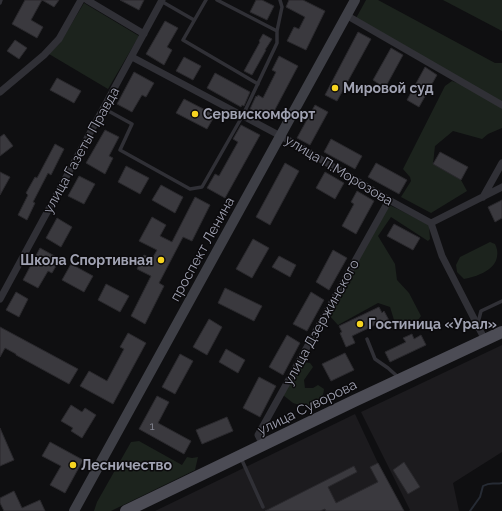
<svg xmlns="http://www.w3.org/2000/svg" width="502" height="511" font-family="Raleway,sans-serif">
<rect width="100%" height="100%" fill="#0f0f11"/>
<path fill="#1c1b1e" d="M502,345V452L453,483L459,511H409L410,510L361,412Z
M355,414L378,463L404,511H155Z"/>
<path fill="#1c231d" d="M366,0H378L495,63H502V103L355,20Z
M443,0H502V31Z
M84,3L139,36L108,89L49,54L60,43Z
M452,81L470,88L502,106V128L488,134L482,139L453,131L435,146L433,164L461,180L467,191L431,213L401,197L411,181L410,177L403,169L445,86Z
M389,205L398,209L429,225L430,239L428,241L391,217L378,236L395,264L397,280L409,293L421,316L415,324L400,327L394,320L390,307L378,303L338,325L328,314Z
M490,242L495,244C497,248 498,252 497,257C495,270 476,277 464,279L457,272L456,265L460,257Z
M303,362L310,363L313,367L304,380L305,388H313L318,385L324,389C324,399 315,404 306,407L293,403L283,395Z
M139,441L182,465L187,457L192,458L198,457L195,470L111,511H94L97,502L131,442Z"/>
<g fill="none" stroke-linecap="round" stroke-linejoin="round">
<path stroke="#262b34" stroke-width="2" d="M470,511L480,497L483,486C492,481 494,485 502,483"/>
</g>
<path fill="#3a393e" stroke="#2a292d" d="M25,0H59L54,7L42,0L31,20L43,27L37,38L12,24Z
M120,0H144L139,10Z
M256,0H262L274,6L267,20L250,12Z
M289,0H303L325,11L306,50L287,41L294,27L299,29L305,17L286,7Z
M165,21L178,28L167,47L172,50L164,65L146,54Z
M358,32L371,39L337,101L325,95Z
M263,34L272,39L265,50H266L252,75L244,71L260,42L259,41Z
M15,40L27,48L19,59L7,51Z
M391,48L403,55L385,88L373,80Z
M279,56L298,66L270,119L250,109L256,96L257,97L258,95L263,98L276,72L272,70Z
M184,57L201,66L193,80L176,71Z
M425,67L437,75L419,107L407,100Z
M134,72L154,83L146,97L142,95L132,112L117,104Z
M215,73L250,92L244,106L242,105L241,107L207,88Z
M57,78L81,91L74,103L50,90Z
M184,99L215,115L207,129L176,113Z
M315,105L328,112L310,145L297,138Z
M241,125L260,135L225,198L207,188L215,174L219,176L238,142L233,139Z
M105,130L119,137L109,156L113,158L105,174L86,163Z
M4,134L13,146L0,156V137Z
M331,139L362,156L355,169L324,152Z
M55,144L64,149L51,175L48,173L33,202L35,203L27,220L18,215L28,195L26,193L35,177L37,178Z
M440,152L468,167L461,180L433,164Z
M285,163L299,171L270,225L256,217Z
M376,163L407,180L399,194L368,177Z
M126,166L149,178L140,194L118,182Z
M0,172L10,177L0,195Z
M325,172L344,183L335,199L316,188Z
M79,176L95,184L84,204L68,196Z
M161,185L183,197L175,213L152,200Z
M357,191L374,201L356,234L342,226L354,204L351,202Z
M195,197L210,205L192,241L183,237L159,283L164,286L145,324L131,316L151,276L137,269L144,255L152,259L157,250L139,241L152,217L166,225L160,236L172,242Z
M502,200V218L495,222L488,207Z
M57,218L72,227L61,247L46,238Z
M394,224L420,238L413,250L387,236Z
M253,239L269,248L252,278L236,269Z
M40,248L60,259L52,273L48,271L38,288L23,280Z
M333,250L347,258L329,290L316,282Z
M279,256L296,265L290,277L272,267Z
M71,264L93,276L84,292L62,280Z
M106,284L129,296L120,312L98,300Z
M225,288L262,306L254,321L218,303Z
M16,292L28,299L19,317L6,310Z
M311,292L324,300L307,331L293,324Z
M379,307L382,313L384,311L391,324L384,328L381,322L352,336L355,343L346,347L340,333L342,332L339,326Z
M209,319L222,327L207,355L193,347Z
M0,327L78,369L69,384L16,355V354L5,348L0,357Z
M128,333L146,343L113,404L80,386L89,371L107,381L124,349L120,347Z
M412,334L414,339L421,335L426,345L390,362L385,352L406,342L403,338Z
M287,335L300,343L283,375L269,367Z
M226,349L245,360L238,373L219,362Z
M345,353L354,370L331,381L322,364Z
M180,354L193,361L175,394L162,387Z
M259,377L276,386L260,417L243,408Z
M157,396L169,402L158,423L191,441L184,454L139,429Z
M71,405L82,412L85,408L96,415L82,438L71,431L73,428L61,421Z
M227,417L233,431L202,444L196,430Z
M0,428L14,460L0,466Z
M50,442L83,460L65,493L50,485L61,466L42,456Z
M404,462L420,487L408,494L393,470Z
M378,463L404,511H326L325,509L320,511H265L354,466L357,472L328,487L336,503L378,482L370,467Z
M14,491L22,508L40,500L45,511H4L0,503V498Z"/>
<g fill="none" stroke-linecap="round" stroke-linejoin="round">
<path stroke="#303036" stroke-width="3.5" d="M206,0L183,40L258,84
M161,1L194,20
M0,3L1,0
M277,31L282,7L280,0
M103,108L132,124L120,150L190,189L202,187L243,115L277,43V31L217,0
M478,323L481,311L502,301
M367,339L375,359L388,368L398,377
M241,458L263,507"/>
<path stroke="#303036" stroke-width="7" d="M87,0L144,34
M346,15L502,105
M132,57L290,141L389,200L431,223L442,256L485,340
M0,92L44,55L59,39L81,0
M483,197L502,163
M431,223L502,187
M0,299L162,0
M263,445L258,435L389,200"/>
<path stroke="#3e3f46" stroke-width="10" d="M74,511L355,0"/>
<path stroke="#4c4c55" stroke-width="12" d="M126,511L354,401L502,332"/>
</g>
<g fill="#f7d420" stroke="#0b0a0c" stroke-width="1.5">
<circle cx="335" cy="88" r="4"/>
<circle cx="195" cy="114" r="4"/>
<circle cx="161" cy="260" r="4"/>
<circle cx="360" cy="324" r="4"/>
<circle cx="73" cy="465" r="4"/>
</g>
<g text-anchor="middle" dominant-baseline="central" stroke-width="3" stroke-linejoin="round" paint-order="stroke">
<g font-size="12" fill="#868895">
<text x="152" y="426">1</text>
</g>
<g font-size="14" font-weight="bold" fill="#a0a2b2" stroke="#0b0a0c" text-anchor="start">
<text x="343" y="88">Мировой суд</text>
<text x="203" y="114">Сервискомфорт</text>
<text x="153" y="260" text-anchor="end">Школа Спортивная</text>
<text x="368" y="324">Гостиница «Урал»</text>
<text x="81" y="465">Лесничество</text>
</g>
<g font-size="14" fill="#a0a2b2" stroke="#0b0a0c">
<text transform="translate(81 150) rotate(-61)">улица Газеты Правда</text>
<text transform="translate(339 170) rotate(31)">улица П.Морозова</text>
<text transform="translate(202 249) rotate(-61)">проспект Ленина</text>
<text transform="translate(321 322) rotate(-61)">улица Дзержинского</text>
<text transform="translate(307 407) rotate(-26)">улица Суворова</text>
</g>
</g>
</svg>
